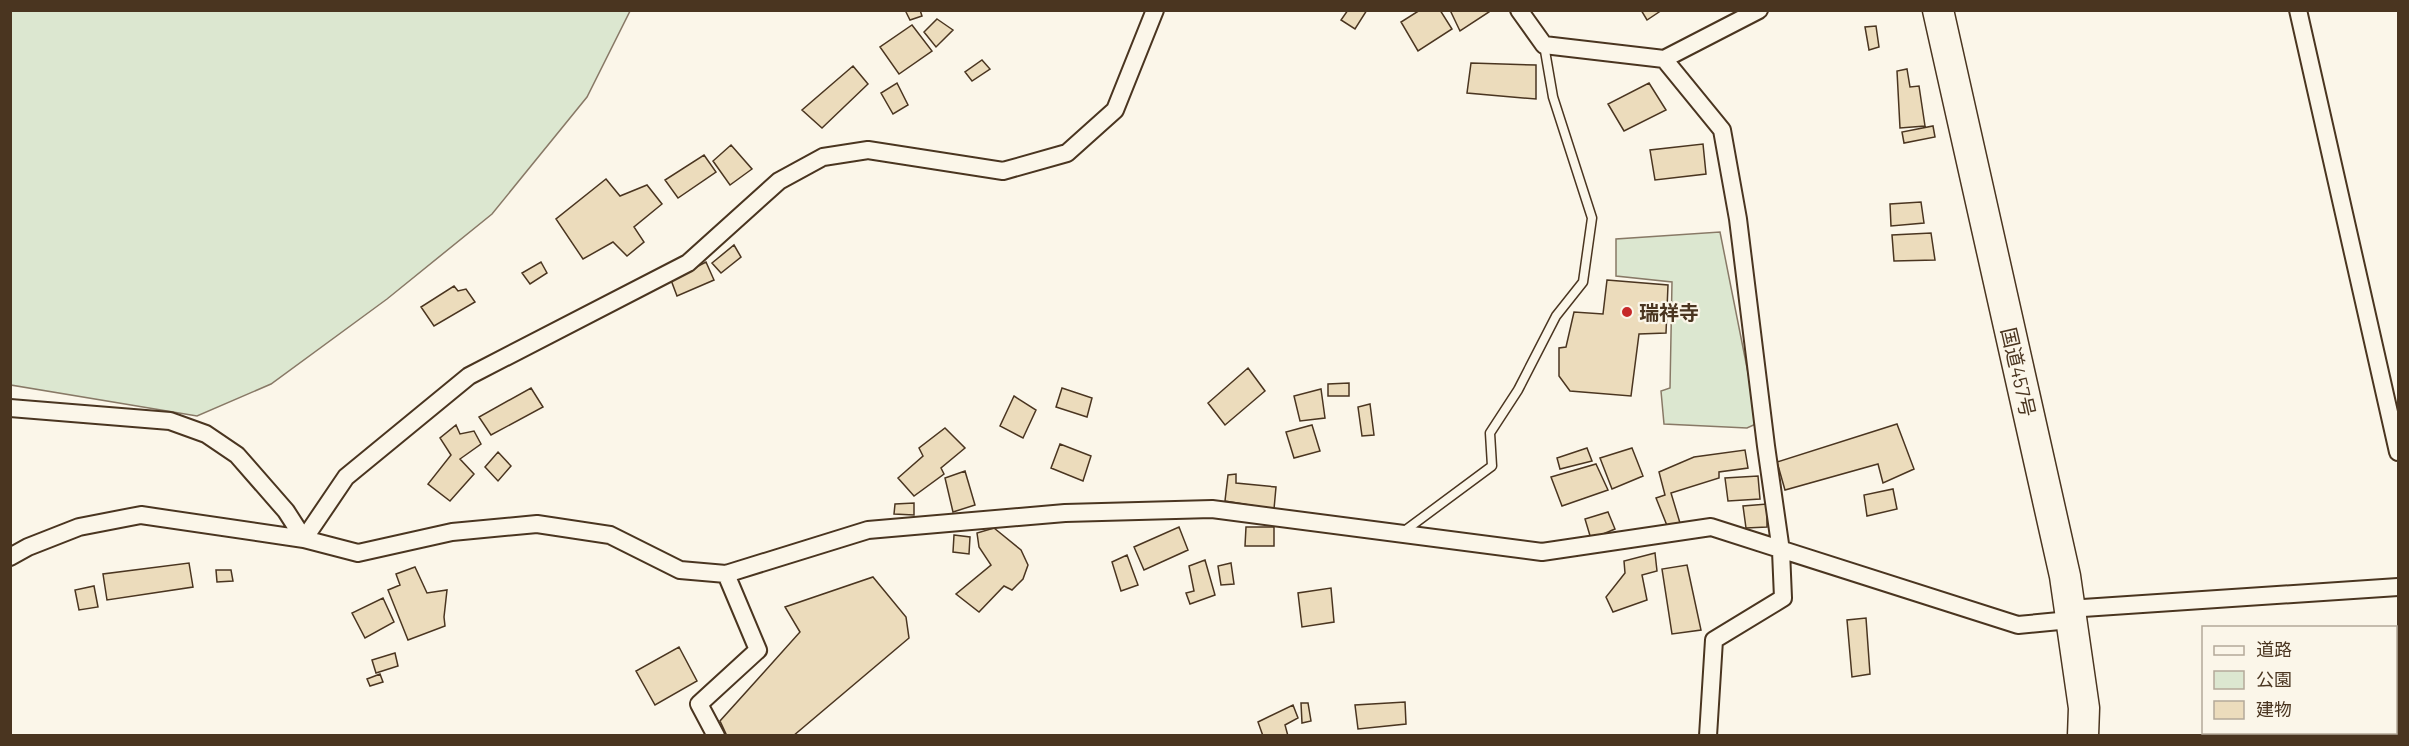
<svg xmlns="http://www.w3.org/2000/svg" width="2409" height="746" font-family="Barlow,'Noto Sans JP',sans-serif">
<rect width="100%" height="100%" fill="#fbf6e9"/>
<path fill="#dce7d0" stroke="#887966" stroke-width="1.5" d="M11,10H630V11L587,97L492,214L387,299L271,384L197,416L11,385Z
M1720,232L1758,423L1747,428L1664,424L1661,391L1670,388L1672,282L1616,276V239Z"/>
<path fill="#ecdcbc" stroke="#4a3520" stroke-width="1.5" d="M908,10H920L922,16L910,20L906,12Z
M1348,10H1367L1355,29L1341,20Z
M1420,10H1440L1452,29L1418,51L1401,22Z
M1450,10H1488L1489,12L1460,31Z
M1641,10H1662L1647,20Z
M937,19L953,30L936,47L924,32Z
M912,25L932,51L899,74L880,47Z
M1876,26L1879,47L1869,50L1865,27Z
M982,60L990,69L972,81L965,72Z
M1471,63L1536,65V99L1467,93Z
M853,66L868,84L822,128L802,110Z
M1907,69L1910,87L1919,86L1925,126L1900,128L1897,71Z
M897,83L908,105L893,114L881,93Z
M1649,83L1666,110L1624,131L1608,104Z
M1933,126L1935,137L1904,143L1902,132Z
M1703,144L1706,174L1655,180L1650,150Z
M731,145L752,169L730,185L713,161Z
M704,155L716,172L678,198L665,180Z
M606,179L620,196L647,185L662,204L634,227L644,242L627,256L613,242L583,259L556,219Z
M1921,202L1924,223L1891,226L1890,204Z
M1931,233L1935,260L1894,261L1892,235Z
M734,245L741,257L721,273L712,263Z
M541,262L547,273L530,284L522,273Z
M706,262L714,280L677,296L671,280Z
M1607,280L1668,285L1666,333L1639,334L1631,396L1570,391L1559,376V348L1566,347L1574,312L1603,314Z
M454,286L458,291L466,289L475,302L434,326L421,307Z
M1248,368L1265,391L1225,425L1208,403Z
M1349,383V396H1328V384Z
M531,388L543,407L491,435L479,417Z
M1062,388L1092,398L1087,417L1056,407Z
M1321,389L1325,418L1300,421L1294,396Z
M1014,396L1036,410L1023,438L1000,426Z
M1370,404L1374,435L1362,436L1358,407Z
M1897,424L1914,469L1883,483L1878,464L1785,490L1777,462Z
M456,425L460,434L474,431L481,444L460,459L474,474L450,501L428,484L451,455L440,438Z
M1312,425L1320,451L1294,458L1286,432Z
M945,428L965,448L941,468L944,474L914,496L898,478L923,456L919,448Z
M1060,444L1091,456L1083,481L1051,468Z
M1587,448L1592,461L1560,469L1557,458Z
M1632,448L1643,476L1612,489L1600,458Z
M1745,450L1748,468L1719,472V478L1671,493L1680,523L1668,528L1656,498L1665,495L1659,472L1694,457Z
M498,452L511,466L498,481L485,467Z
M1596,464L1608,490L1562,506L1551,477Z
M965,471L975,505L953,512L945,478Z
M1236,474V483L1276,487L1274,509L1225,501L1228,475Z
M1758,476L1760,499L1728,501L1725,478Z
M1893,489L1897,509L1867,516L1864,495Z
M914,503V515L894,514L895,504Z
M1767,504V527L1746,528L1743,506Z
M1608,512L1615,529L1591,539L1585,519Z
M1179,527L1188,550L1144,570L1134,547Z
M1246,527H1274V546H1245Z
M994,528L1021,550L1028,565L1023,579L1012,590L1004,586L979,612L956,594L991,565L979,547L977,533Z
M954,535L970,537L969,554L953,552Z
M1655,553L1657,571L1642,575L1647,600L1613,612L1606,597L1625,573L1624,561Z
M1127,555L1138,585L1121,591L1112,562Z
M1205,560L1215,595L1190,604L1186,593L1194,591L1189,566Z
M189,563L193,587L107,600L103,574Z
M1231,563L1234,584L1221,585L1218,566Z
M1687,565L1701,630L1672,634L1662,569Z
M415,567L427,593L447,590L444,617L445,626L408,640L388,590L400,585L396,574Z
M216,570H231L233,581L217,582Z
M873,577L906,617L909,638L793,736H727L720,721L800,632L785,607Z
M94,586L98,607L79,610L75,590Z
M1331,588L1334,622L1302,627L1298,593Z
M383,598L394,622L365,638L352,613Z
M1866,618L1870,674L1852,677L1847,620Z
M679,647L697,681L655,705L636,671Z
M395,653L398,666L376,673L372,660Z
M380,674L383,682L370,686L367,679Z
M1405,702L1406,724L1358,729L1355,705Z
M1301,703H1308L1311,721L1302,723Z
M1293,705L1298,718L1285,725L1288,736H1263L1258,722Z"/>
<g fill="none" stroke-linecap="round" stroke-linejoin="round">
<defs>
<path id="lane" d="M1403,532L1492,466L1490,433L1518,390L1556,316L1583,282L1592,218L1553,97L1544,45"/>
<path id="street" d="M1519,10L1544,45L1664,59L1759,10
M2298,10L2398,452
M1664,59L1722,130L1738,219L1766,446L1781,551L1783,598L1714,640L1708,736
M10,408L170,421L206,434L237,455L286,511L304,539
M304,539L346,477L469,376L688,263L779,181L823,157L868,150L1003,171L1067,153L1115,110L1155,10
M10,557L28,547L79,527L141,515L304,539L358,553L452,532L537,524L610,535L680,570L726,574L868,530L1065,513L1212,509L1542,552L1711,527L2018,625L2070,620
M2068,609L2398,587
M716,736L699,704L758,650L726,574"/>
<path id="highway" d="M1938,10L2065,576L2084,708L2083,736"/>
</defs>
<use href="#lane" stroke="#4a3520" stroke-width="11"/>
<use href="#street" stroke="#4a3520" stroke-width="20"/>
<use href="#highway" stroke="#4a3520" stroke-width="33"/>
<use href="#lane" stroke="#fbf6e9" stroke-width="8"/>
<use href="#street" stroke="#fbf6e9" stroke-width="16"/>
<use href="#highway" stroke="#fbf6e9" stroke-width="30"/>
</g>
<circle fill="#c62828" stroke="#fbf6e9" stroke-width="2" cx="1627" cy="312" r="6"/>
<g text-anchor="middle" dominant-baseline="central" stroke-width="4.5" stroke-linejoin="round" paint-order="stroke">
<g font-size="20" font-weight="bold" fill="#4a3520" stroke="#fbf6e9" text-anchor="start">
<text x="1639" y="312">瑞祥寺</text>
</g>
<g font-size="20" fill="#4a3520" stroke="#fbf6e9">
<text transform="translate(2019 372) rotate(77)">国道457号</text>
</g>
</g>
<rect width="2409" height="746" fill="none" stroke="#4a3520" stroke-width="24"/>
<rect x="2202" y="626" width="195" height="108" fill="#fbf6e9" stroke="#b4a999" stroke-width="1.5"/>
<rect x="2214" y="646" width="30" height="9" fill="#fbf6e9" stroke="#b4a999" stroke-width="1.5"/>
<text x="2256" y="656" font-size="18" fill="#4a3520">道路</text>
<rect x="2214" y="671" width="30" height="18" fill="#dce7d0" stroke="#b4a999" stroke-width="1.5"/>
<text x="2256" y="686" font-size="18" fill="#4a3520">公園</text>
<rect x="2214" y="701" width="30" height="18" fill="#ecdcbc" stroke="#b4a999" stroke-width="1.5"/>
<text x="2256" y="716" font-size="18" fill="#4a3520">建物</text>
</svg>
